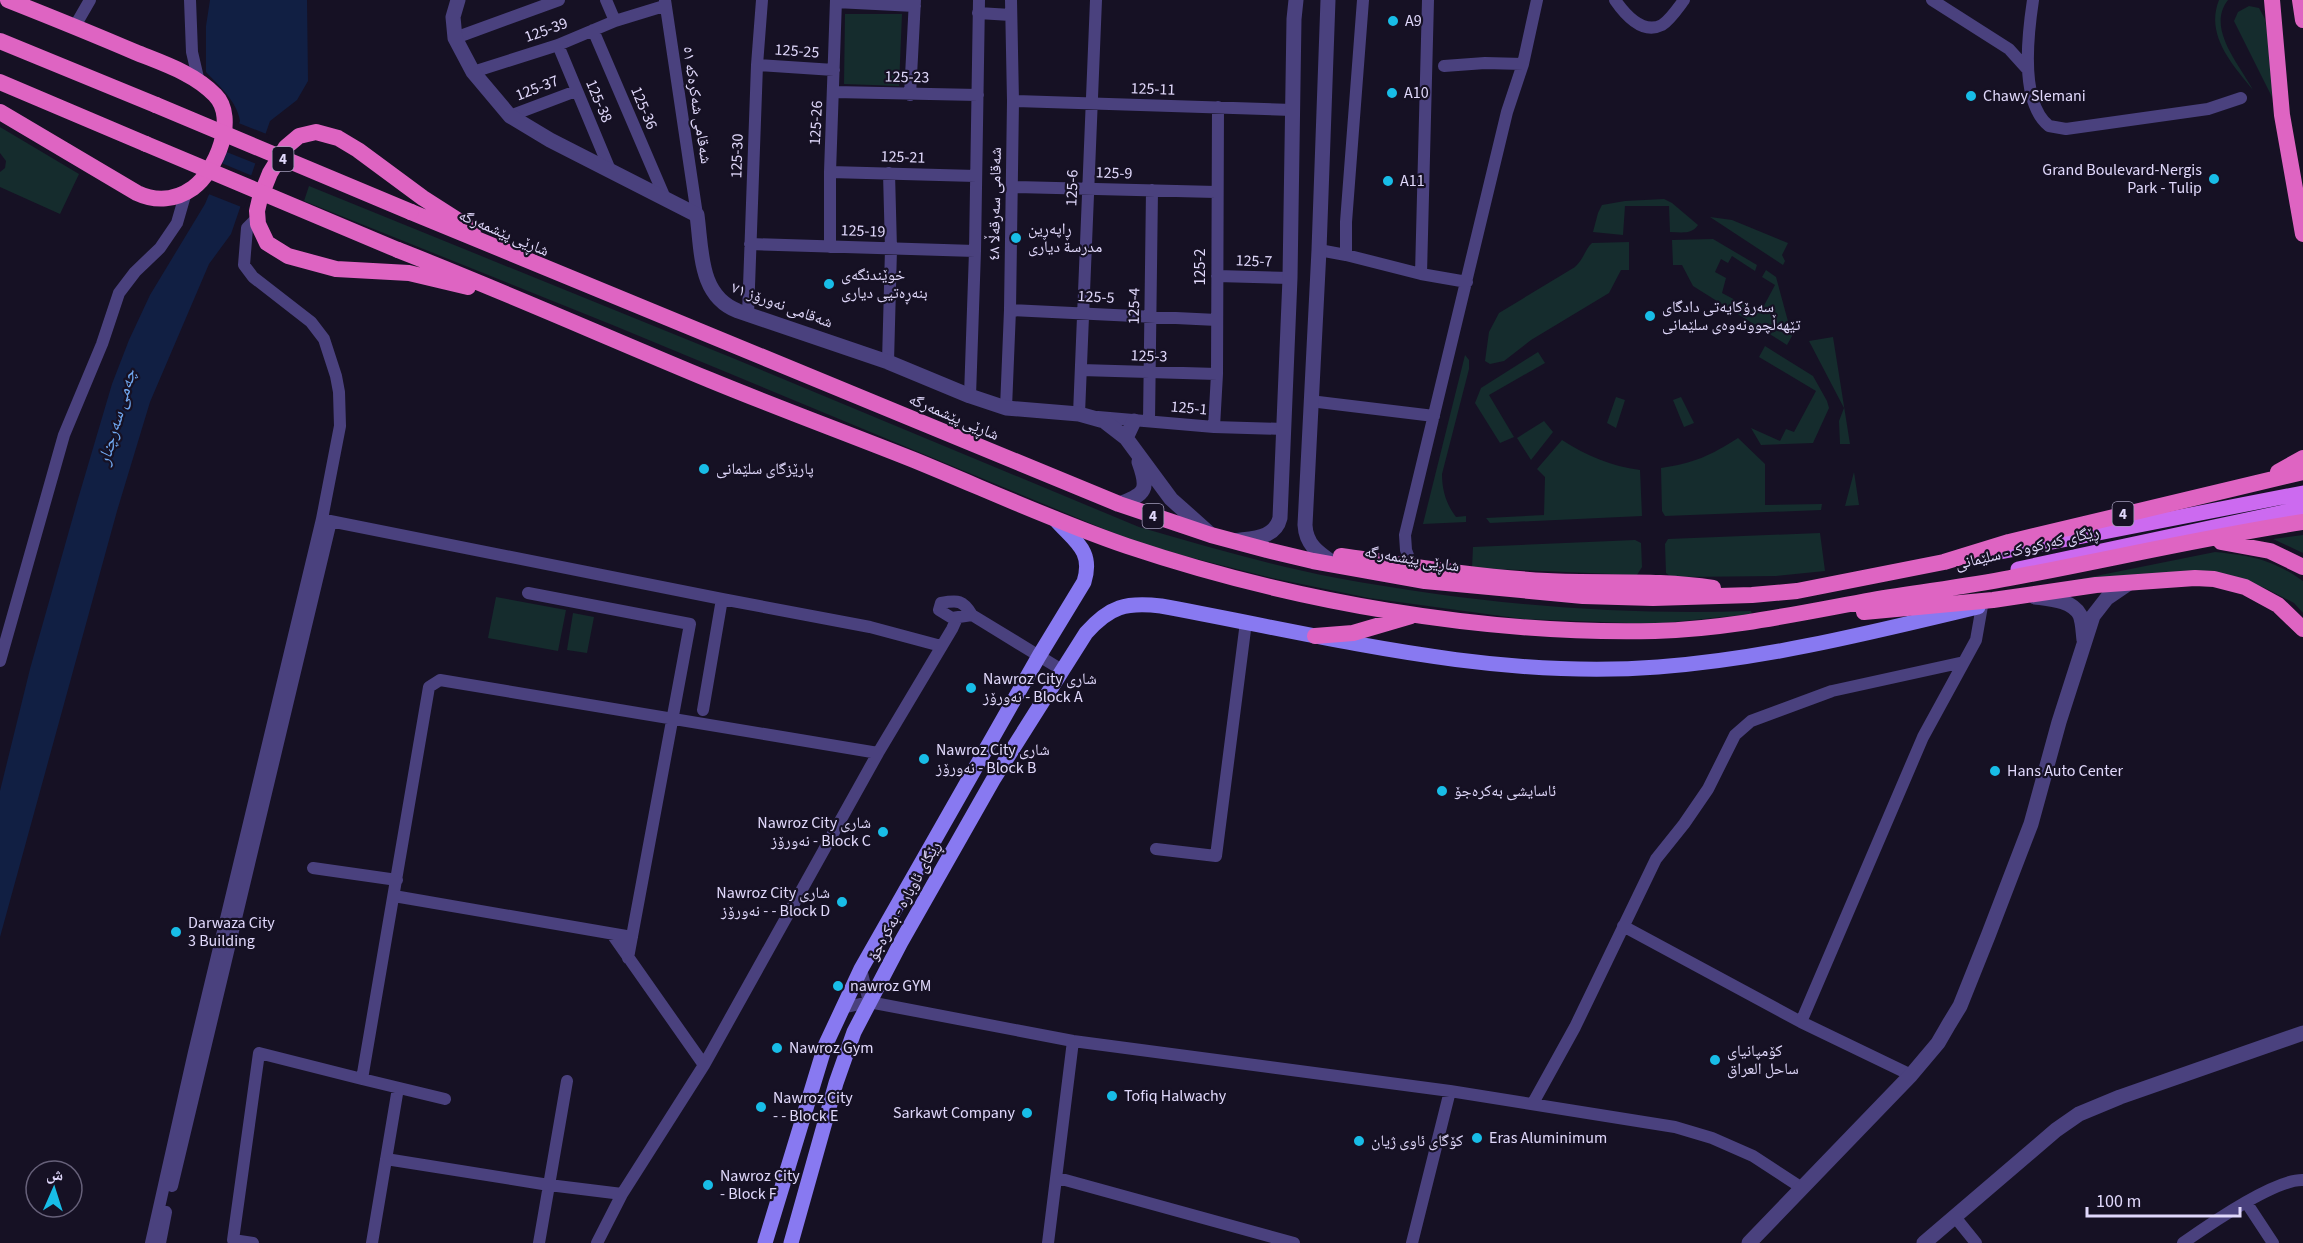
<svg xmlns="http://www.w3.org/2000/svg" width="2303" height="1243" font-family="'Source Sans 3','Noto Naskh Arabic',sans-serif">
<rect width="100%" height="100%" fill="#161124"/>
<path fill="#152c2d" d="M2219,0H2228C2206,28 2239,64 2253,90C2232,64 2205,35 2219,0Z
M2249,6L2259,8L2265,19L2277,107L2234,21L2238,12Z
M845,14H902L899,86L844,84Z
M0,127L79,174L60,214L0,187V172L5,168L6,161L0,153Z
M309,186L735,359L1139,527C1204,546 1270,565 1337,578C1473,603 1613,616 1751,611L1752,614L1654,624L1523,619L1369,598L1272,578L1181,555L1139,543L1104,529L615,326L304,201Z
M1664,199L1672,203L1698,225C1692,235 1680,232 1670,232L1669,206H1625L1623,235L1593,232L1598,213L1602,205L1625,201Z
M1710,217L1732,220L1788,243L1782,255L1785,261L1783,265Z
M1713,239L1757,265L1755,271L1732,256L1728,263L1721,259L1715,272L1726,278L1722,293L1760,313L1775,285L1762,277L1766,270L1776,277L1792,336L1787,345L1693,286L1682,265H1673L1672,240Z
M1629,242V270H1621L1609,293L1531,340L1504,361L1490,364L1485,361L1489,332L1499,313L1575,267C1584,259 1585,249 1592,243Z
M1833,337L1850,444H1840L1839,421L1844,408L1809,341Z
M1765,346L1813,376L1827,401L1829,408L1813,443L1761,445L1751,428L1780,441L1786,429L1794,432L1816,391L1759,357Z
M1538,352L1545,363L1489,395L1514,437L1500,443L1475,403L1481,388Z
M1465,355L1469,360V369L1442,474C1442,490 1446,504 1456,517L1466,516V522L1423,524Z
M1616,397L1625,400L1616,428L1607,423Z
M1681,397L1694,423L1684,427L1673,400Z
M1544,421L1553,432L1531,460L1517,438Z
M1738,438L1765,464V505L1822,504L1821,510L1665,516L1662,511L1661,468C1694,463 1710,456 1738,438Z
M1562,440C1587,456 1611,466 1640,470L1642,516L1490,523L1486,518L1544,515L1545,477L1537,469Z
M1854,472L1859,505L1845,506Z
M1820,533L1825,571L1776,576L1681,577H1671L1666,573L1665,544L1668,539Z
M2303,535V553L2273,539Z
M1635,540L1641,543L1642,567L1637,575L1472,568L1473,547Z
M2215,552C2253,556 2271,559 2303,581V613L2294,603L2265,588L2226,574L2061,583Z
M496,597L566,610L558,651L488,638Z
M573,613L594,617L587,653L567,650Z"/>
<path fill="#111f43" d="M210,0H307L308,81L297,100L270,121L231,234L209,264L150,402L117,511L0,937V791L30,669L78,499L112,384L129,340L150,295L205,204L240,121C237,101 219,86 206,72V26Z"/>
<path fill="#161124" d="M236,122L269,135L259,165L224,151Z
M219,162L255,177L244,208L206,193Z"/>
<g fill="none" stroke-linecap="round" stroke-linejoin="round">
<path stroke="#4a417e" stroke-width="12" d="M190,0L192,52L199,82
M606,0L615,21
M665,0L697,215
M1615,0C1624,13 1642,35 1662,25C1670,20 1678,8 1684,0
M1932,0L2009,49L2028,70
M2033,0C2028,33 2019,102 2049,126L2066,129L2208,109L2241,98
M836,2L915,6
M978,13L1011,15
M75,26L90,0
M593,30L665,198
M455,38L559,0
M558,45L610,170
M1523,64L1537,0
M757,65L834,70
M473,72L558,45L615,21L664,6
M834,92L978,95
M910,95L915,0
M1013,101L1292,110
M510,116L576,91
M830,172L976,176
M1011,187L1216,192
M750,244L975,251
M830,247V172L836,0
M1319,250L1346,255V222L1363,0
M1346,255L1421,274L1467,282
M1421,274L1428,0
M1217,276L1290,278
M1010,310L1217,320
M748,314L757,65L762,0
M888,362L891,249L889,173
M1081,370L1217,374
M970,396L975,251L979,0
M1310,401L1434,416
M1006,408L1010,310L1013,101L1011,0
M1079,414L1096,0
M1098,417L1214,427L1284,429
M1149,421L1152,190
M1214,427L1217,374L1218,107
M325,520L722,599L870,627L941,646
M1412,566L1406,550L1405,535L1507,112L1523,64L1485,63L1444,66
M528,593L690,624L628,958
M972,615L952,618L939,610L941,603C958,600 963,600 972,615L1062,670
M0,661L64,435L102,344L119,293L135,272L160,248L177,223L186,192
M703,710L722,599
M1156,849L1216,856L1246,622
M313,868L397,880
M394,896L632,937
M1623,926L1801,1022L1911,1075
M612,934L704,1065
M861,969L869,1002
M842,1008L869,1002L1073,1041L1450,1091L1675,1127L1712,1138L1753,1156L1802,1188
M1801,1022L1923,737L1976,640L1982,606
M445,1099L362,1079L429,687L440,680L878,753
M1533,1103L1575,1027L1656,859L1684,824L1708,789L1735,735L1751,721L1832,691L1964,662
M386,1159L549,1185L622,1194
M1058,1178L1294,1243
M172,1186L331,521
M2246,1202L2273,1243
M1955,1217L1976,1243
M151,1243L194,1052L322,519L340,426L339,392L336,376L324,339L311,322L253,277L244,265L247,228L257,218
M160,1243L166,1212
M253,1243L233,1240L259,1053L362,1079
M372,1243L398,1088
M539,1243L567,1081
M597,1243L622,1194L704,1065L878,753L952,629L957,618
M1048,1243L1073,1041
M1412,1243L1450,1091
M2183,1243C2207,1226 2275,1179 2303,1180"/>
<path stroke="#4a417e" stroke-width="15" d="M458,0L453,17L455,38L473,72L510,116L550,140L697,215C702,252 699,296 738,311L888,362L970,396L1006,408L1079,414L1104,421L1126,438L1171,499L1208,532
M1328,0L1319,250L1305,525C1306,546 1320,554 1336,565
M1126,438L1134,421
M1119,504C1146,494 1149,490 1139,462
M1234,541C1252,538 1275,539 1280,518L1290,278L1294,19L1296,0
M2035,597C2050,599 2072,600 2080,615C2083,622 2083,633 2084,640
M1749,1243L1911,1075L1938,1043L1949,1024L1960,1006L1988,936L2031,824L2059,722L2093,616L2107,598L2129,583
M1924,1243L2056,1130L2079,1114L2120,1097L2303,1033"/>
<path stroke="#8879f1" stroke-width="15" d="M765,1243L825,1046L861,969L1039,656L1084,582C1094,550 1074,541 1055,519
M791,1243L836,1083L854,1032L901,942L993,780L1086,633C1110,606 1126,602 1161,606C1325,636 1490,680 1658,667C1766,659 1873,632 1978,607"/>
<path stroke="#cc6af0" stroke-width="15" d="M2000,552L2303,493
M2018,569L2303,508"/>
<path stroke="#de64c2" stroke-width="16" d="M2272,0L2282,115L2303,234
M2300,0L2303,20
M0,41L156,105
M0,82L146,144
M0,112L137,193C156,202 176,200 193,188C216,171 238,118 215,95C194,73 162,63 135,52C93,34 51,17 8,0
M411,212L1119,504L1211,535L1267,550L1313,561L1425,581L1583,596L1653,598L1752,595L1797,591L1944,562L2009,542L2303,472
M398,250C503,291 606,337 710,380C778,408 846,433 914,460C985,489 1054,521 1127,546C1291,601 1482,635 1655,631C1728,629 1800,613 1872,600C1918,592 1964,587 2010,578C2107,560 2205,537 2303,522
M468,287L409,273L336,269L288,256L267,243L258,224L257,211L260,198L270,173L286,147L299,136L316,132L338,138L358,150L423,198L473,230
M2278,472L2303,458
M2221,542L2270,551L2303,567
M1341,556C1410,566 1478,577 1547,581C1602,584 1658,579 1713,588
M1864,612L1993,600L2096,585L2195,578L2214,579L2245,587L2278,605L2303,629
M1315,636L1353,633L1411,616"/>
<path stroke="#de64c2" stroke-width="16" d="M156,105L411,212
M146,144L398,250"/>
</g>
<g fill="#18bde7" stroke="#161124" stroke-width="2">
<circle cx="1393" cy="21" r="6"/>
<circle cx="1392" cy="93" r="6"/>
<circle cx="1971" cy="96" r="6"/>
<circle cx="2214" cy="179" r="6"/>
<circle cx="1388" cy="181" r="6"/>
<circle cx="1016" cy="238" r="6"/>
<circle cx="829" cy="284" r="6"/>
<circle cx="1650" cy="316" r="6"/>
<circle cx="704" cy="469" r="6"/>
<circle cx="971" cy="688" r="6"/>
<circle cx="924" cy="759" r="6"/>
<circle cx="1995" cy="771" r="6"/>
<circle cx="1442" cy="791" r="6"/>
<circle cx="883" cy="832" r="6"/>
<circle cx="842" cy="902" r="6"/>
<circle cx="176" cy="932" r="6"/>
<circle cx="838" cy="986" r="6"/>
<circle cx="777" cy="1048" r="6"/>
<circle cx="1715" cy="1060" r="6"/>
<circle cx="1112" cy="1096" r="6"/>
<circle cx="761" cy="1107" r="6"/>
<circle cx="1027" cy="1113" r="6"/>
<circle cx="1477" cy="1138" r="6"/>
<circle cx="1359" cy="1141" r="6"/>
<circle cx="708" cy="1185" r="6"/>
</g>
<g text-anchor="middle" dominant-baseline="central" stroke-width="4.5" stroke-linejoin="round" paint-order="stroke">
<g fill="#161124" stroke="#a39cba" stroke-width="1.5">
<rect x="272.5" y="147" width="21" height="24" rx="4.5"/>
<rect x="2112.5" y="502" width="21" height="24" rx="4.5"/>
<rect x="1142.5" y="504" width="21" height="24" rx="4.5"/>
</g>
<g font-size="15" font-weight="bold" fill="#e0d8fb">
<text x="283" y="159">4</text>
<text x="2123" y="514">4</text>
<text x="1153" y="516">4</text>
</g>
<g font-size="16" fill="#e0d8fb" stroke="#161124" text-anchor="start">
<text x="1405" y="21">A9</text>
<text x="1404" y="93">A10</text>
<text x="1983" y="96">Chawy Slemani</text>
<text x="2202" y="170" text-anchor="end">Grand Boulevard-Nergis<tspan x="2202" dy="18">Park - Tulip</tspan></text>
<text x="1400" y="181">A11</text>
<text x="1028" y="229">ڕاپەڕین<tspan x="1028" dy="18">مدرسة ديارى</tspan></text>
<text x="841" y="275">خوێندنگەی<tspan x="841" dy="18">بنەڕەتیی دیاری</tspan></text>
<text x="1662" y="307">سەرۆکایەتی دادگای<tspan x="1662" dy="18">تێهەڵچوونەوەی سلێمانی</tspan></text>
<text x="716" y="469">پارێزگای سلێمانی</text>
<text x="983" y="679">Nawroz City شاری<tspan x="983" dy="18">نەورۆز - Block A</tspan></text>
<text x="936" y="750">Nawroz City شاری<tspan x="936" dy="18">نەورۆز - Block B</tspan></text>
<text x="2007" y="771">Hans Auto Center</text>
<text x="1454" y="791">ئاسایشی بەکرەجۆ</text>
<text x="871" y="823" text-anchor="end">Nawroz City شاری<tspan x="871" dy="18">نەورۆز - Block C</tspan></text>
<text x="830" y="893" text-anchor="end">Nawroz City شاری<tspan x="830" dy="18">نەورۆز - - Block D</tspan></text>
<text x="188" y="923">Darwaza City<tspan x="188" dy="18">3 Building</tspan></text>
<text x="850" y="986">nawroz GYM</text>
<text x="789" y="1048">Nawroz Gym</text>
<text x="1727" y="1051">کۆمپانیای<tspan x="1727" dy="18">ساحل العراق</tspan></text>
<text x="1124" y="1096">Tofiq Halwachy</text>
<text x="773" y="1098">Nawroz City<tspan x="773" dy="18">- - Block E</tspan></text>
<text x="1015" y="1113" text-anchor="end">Sarkawt Company</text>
<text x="1489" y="1138">Eras Aluminimum</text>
<text x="1371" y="1141">کۆگای ئاوی ژیان</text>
<text x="720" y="1176">Nawroz City<tspan x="720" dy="18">- Block F</tspan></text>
</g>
<g font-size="16" fill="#e0d8fb" stroke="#161124">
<text transform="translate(546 30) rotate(-20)">125-39</text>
<text transform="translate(797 51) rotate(4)">125-25</text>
<text transform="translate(907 77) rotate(1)">125-23</text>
<text transform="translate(537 88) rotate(-21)">125-37</text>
<text transform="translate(1153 89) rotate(2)">125-11</text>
<text transform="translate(599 101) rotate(67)">125-38</text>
<text transform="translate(697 105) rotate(81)">شەقامی شەکرەکە ٥١</text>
<text transform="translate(644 108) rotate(67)">125-36</text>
<text transform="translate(816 123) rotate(-87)">125-26</text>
<text transform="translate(737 156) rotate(-88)">125-30</text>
<text transform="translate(903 157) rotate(2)">125-21</text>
<text transform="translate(1114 173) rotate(2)">125-9</text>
<text transform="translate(1072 188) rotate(-88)">125-6</text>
<text transform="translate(995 204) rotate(-89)">شەقامی سەرقەڵا ٤٨</text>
<text transform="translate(863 231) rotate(2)">125-19</text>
<text transform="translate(504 233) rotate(23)">شاڕێی پێشمەرگە</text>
<text transform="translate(1254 261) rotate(2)">125-7</text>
<text transform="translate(1200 267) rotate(-90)">125-2</text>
<text transform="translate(1096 297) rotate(3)">125-5</text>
<text transform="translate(782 305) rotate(20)">شەقامی نەورۆز ٧١</text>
<text transform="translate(1134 306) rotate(-89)">125-4</text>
<text transform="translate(1149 356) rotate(2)">125-3</text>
<text transform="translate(1189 408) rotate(5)">125-1</text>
<text transform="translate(954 417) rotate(23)">شاڕێی پێشمەرگە</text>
<text transform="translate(2027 548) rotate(-13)">ڕێگای کەرکووک - سلێمانی</text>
<text transform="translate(1412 559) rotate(9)">شاڕێی پێشمەرگە</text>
<text transform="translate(904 901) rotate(-61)">ڕێگای ئاوبارە - بەکرەجۆ</text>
</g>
<g font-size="18" font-style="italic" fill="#71a8f0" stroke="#161124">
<text transform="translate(117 417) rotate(-74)">چەمی سەرچنار</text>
</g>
</g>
<g transform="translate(54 1189) rotate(3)"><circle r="28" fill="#161124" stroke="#67617a" stroke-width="1.5"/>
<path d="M0-4.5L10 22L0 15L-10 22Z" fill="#18bde7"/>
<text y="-9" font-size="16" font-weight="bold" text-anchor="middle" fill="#e0d8fb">ش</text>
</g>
<path d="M2087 1207v9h153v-9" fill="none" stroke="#e0d8fb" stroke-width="3"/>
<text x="2096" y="1207" font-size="18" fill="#e0d8fb" stroke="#161124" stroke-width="4.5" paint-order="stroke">100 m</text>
</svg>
